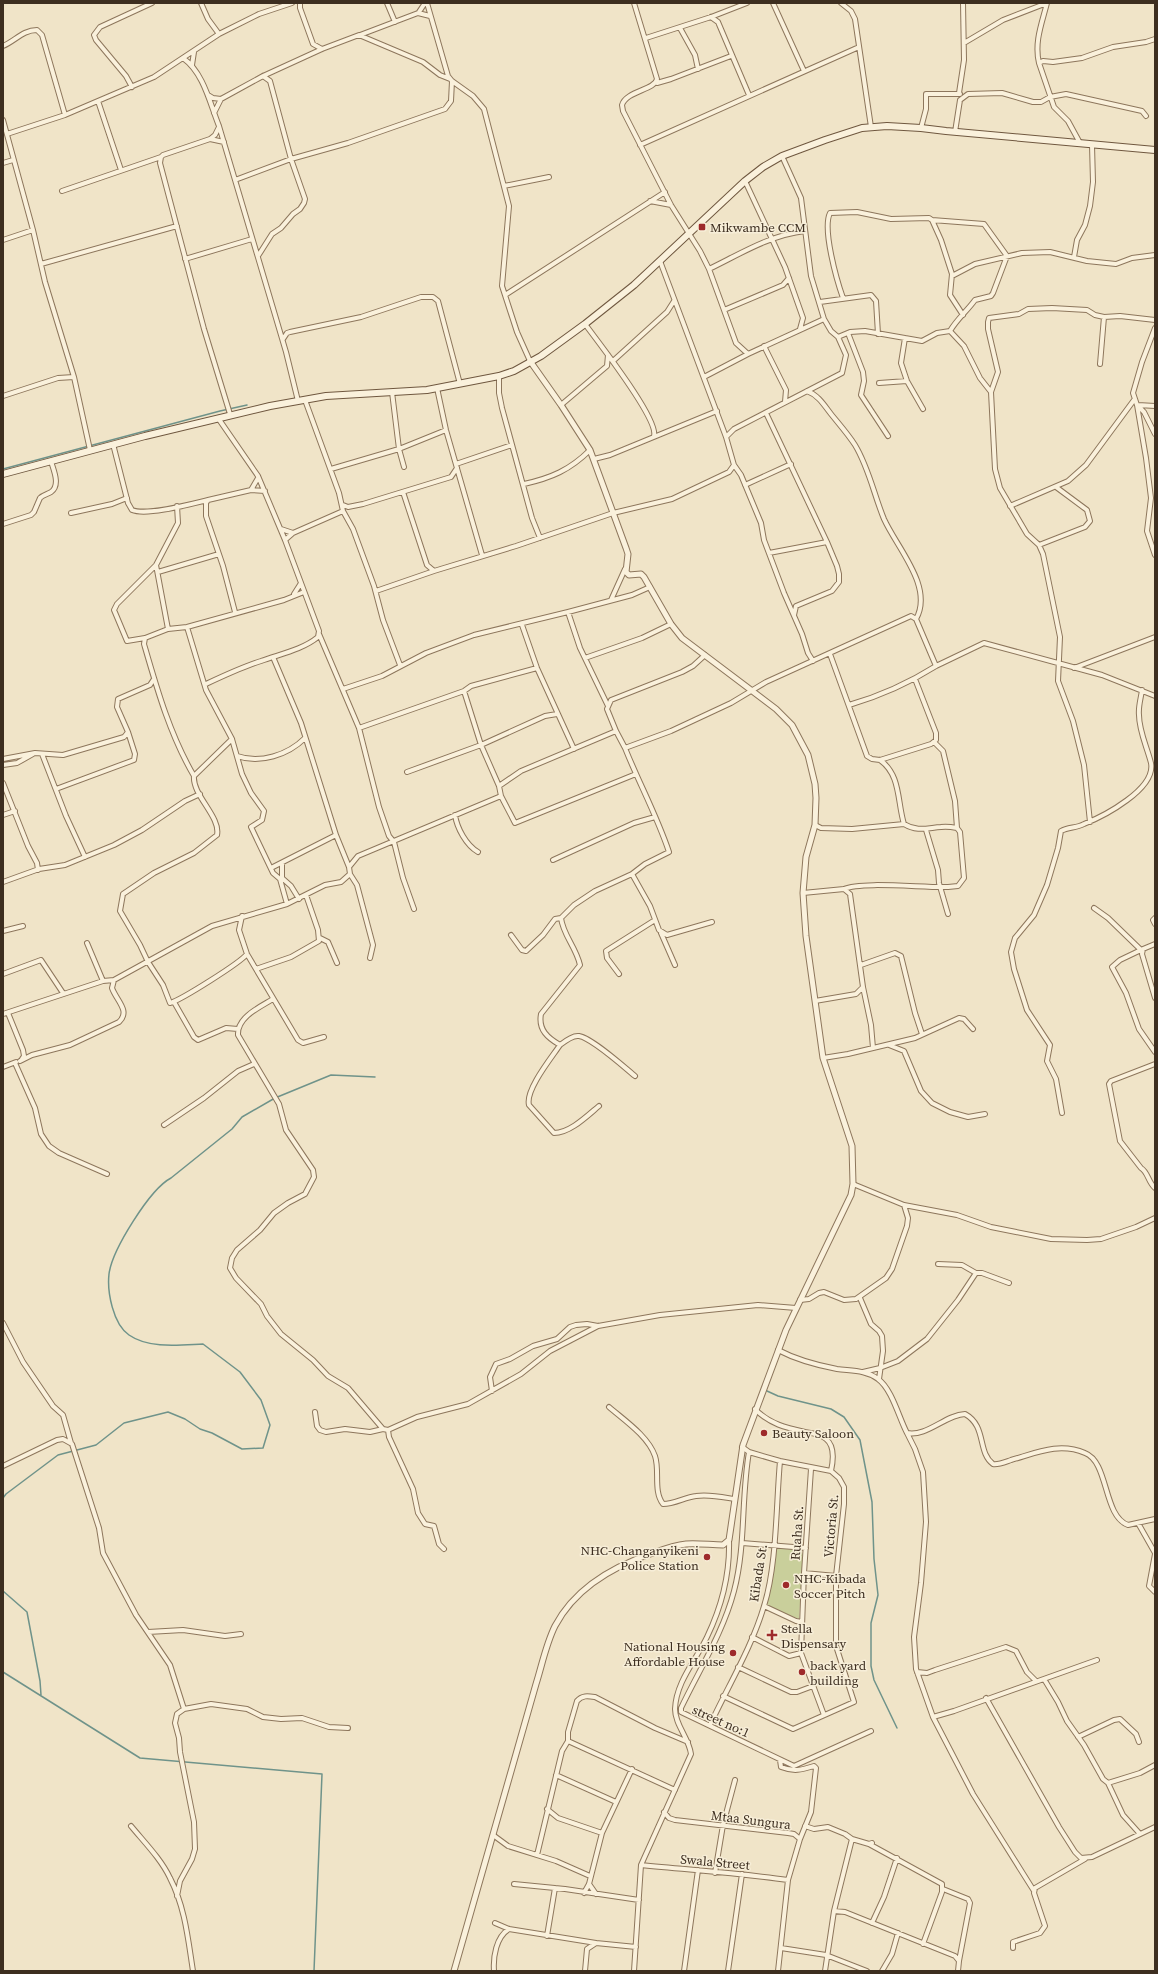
<svg xmlns="http://www.w3.org/2000/svg" width="1158" height="1974" font-family="'Source Serif 4',serif">
<rect width="100%" height="100%" fill="#f0e4c8"/>
<path fill="#c9cf9b" d="M779,1548L799,1549L803,1554L799,1619L770,1607L766,1603L775,1549Z"/>
<g fill="none" stroke-linecap="round" stroke-linejoin="round">
<path stroke="#6f938a" stroke-width="1.5" d="M3,469L220,411L247,405
M767,1391L778,1396L831,1409L844,1417L860,1440L872,1502L874,1559L878,1595L871,1623V1666L874,1680L897,1728
M3,1498L6,1494L58,1455L96,1445L124,1423L168,1412L185,1419L200,1429L212,1433L242,1449L263,1448L270,1425L261,1400L240,1372L203,1344C180,1345 149,1349 129,1335C113,1324 107,1292 109,1274C112,1250 150,1189 171,1178L232,1129L242,1117L275,1098L331,1075L375,1077
M3,1591L27,1612L40,1681L41,1695
M3,1672L140,1758L322,1774L314,1971"/>
<defs>
<path id="minor" d="M201,3L208,19L219,34
M300,3V8L313,44L322,49
M387,3L395,22
M427,3L448,76L452,81L473,96L484,109L509,206L502,286L517,332L530,361
M634,3L657,79C655,90 626,91 622,105L623,111L671,205L700,251L709,269L736,343L748,354
M773,3L804,71
M841,3L851,11L855,19L871,127
M419,12L425,3
M711,17L718,22L749,95
M680,28L695,55L698,69
M360,35L418,13L430,16
M646,38L711,17L747,3
M964,43L1003,20L1047,3
M3,46C15,41 23,30 37,30L42,35L65,115
M183,58C204,73 210,104 219,126L286,352L298,401
M1039,63C1034,42 1042,23 1047,3
M192,65L194,52
M657,83L671,79L731,56
M132,87L126,76L96,40L94,35L100,27L152,3
M959,93L964,60L963,3
M208,95L213,98L221,99L263,76L322,49L359,35L423,62L440,75L450,79
M98,101L121,170
M214,113L221,99
M3,120L33,230L45,282L74,377L90,450
M219,127L215,135L210,139L163,155L161,157L160,163L204,329L230,414
M921,128L926,109V94H960
M955,132L960,100L968,94L1002,93L1033,102H1041L1050,97L1066,94L1142,111L1146,116
M7,134L65,115L154,77L219,34L259,14L292,3
M210,139L224,142
M1080,143L1068,121L1054,107L1039,63L1043,61L1053,62L1082,58L1113,47L1146,42L1155,39
M640,145L859,47
M782,156L801,198L811,276L824,319L831,331L838,337L850,332L865,331L922,341L937,333L950,331L964,346L980,378L991,392L995,469L1000,488L1027,534L1039,545L1043,554L1060,637L1058,681L1073,721L1084,765L1090,822
M3,163L13,160
M235,180L291,159L348,143L445,109L451,101L452,81
M745,181L785,267L803,318L800,329
M504,186L549,177
M62,191L161,157
M650,201L671,205
M932,220L984,224L1007,256L993,293L991,296L975,300C967,311 957,319 950,331
M3,240L33,230
M258,256L272,234L281,228L293,214L300,209L304,203L305,199L291,159L270,81L263,76
M1074,257L1077,240L1085,225L1090,206L1093,182L1092,145
M185,259L252,239
M41,264L177,226
M709,269C740,254 770,235 805,231
M952,276L975,264L1022,253L1050,252L1087,261L1116,264L1132,258L1155,255
M505,295L665,192
M843,298C837,281 822,229 830,213L857,212L891,219L929,218L932,220L941,240L952,274L950,295L963,315
M820,302L871,295L876,301L878,334
M724,310L783,285L789,278
M585,324C598,342 659,419 654,436
M1155,328L1142,362L1133,393L1137,405L1146,458L1151,498L1147,531L1155,555
M848,333L863,372L864,381L861,395L888,436
M905,338L901,363L907,381L923,409
M283,339L287,333L290,332L361,317L421,297H433L438,301L460,384
M764,346L786,390L785,402
M613,361L667,312L674,301
M1100,364L1104,317
M499,376V393L502,408L532,518L540,538
M704,377L748,354L824,319
M879,383L907,381
M437,388L446,430L482,555
M807,391C818,395 824,405 831,414C839,424 848,434 855,445C869,468 874,495 884,519C897,548 934,587 916,619
M392,392L399,449L404,467
M991,392L998,372L988,329V322L989,318L1019,314L1028,309L1052,308L1087,310L1095,315L1104,317L1120,316L1155,320
M3,396L58,378L74,377
M305,400L339,493L343,511L353,529L374,586L383,620L400,665
M561,405L607,366L608,355
M1137,405L1144,412L1155,434
M1138,405L1155,406
M766,413L827,542L837,566L839,574V582L832,591L796,606L794,615
M726,437L734,429L842,373L846,355L838,337
M113,444L128,503L132,510C147,516 191,504 208,500
M594,459L610,455L717,411
M456,464L512,445
M734,465L741,475L761,523L764,540L784,593L802,634L808,653L813,661
M331,469L399,449L446,430
M524,484C551,478 570,470 590,450
M745,485L791,464
M251,490L265,491
M403,492L427,565L434,571L516,546L613,513L672,499L729,472L734,465L726,437L660,261
M343,505L348,507L363,504L451,477L457,468
M1010,506L1068,481L1086,465L1134,400
M71,513L112,504L127,498
M3,524L31,515L34,512L40,498C43,495 48,494 51,492C61,485 53,469 51,461
M281,529L293,533
M285,540L293,533L343,511
M1039,545L1085,527L1090,521L1087,510L1056,487
M769,553L827,542
M156,565L168,629
M158,572L219,554
M376,591L434,571
M294,594L301,583
M611,600L625,569
M235,612L223,566L206,516V503L208,500L251,490L258,478
M568,612L580,648L608,706
M522,625L537,668L574,749
M187,627L206,690L232,739L242,774L251,793L264,811L262,820L251,827L273,873L280,879L287,904
M319,634L359,728L379,807L389,836L394,842L403,878L414,909
M145,638L127,641L114,610L117,604L156,565L178,523L177,506
M830,654L867,756L872,759L880,760L931,744L936,740V733L915,679
M273,657L301,723L336,835L349,867
M585,658L642,638L671,624
M1074,668L1155,637
M206,684C223,676 242,667 261,661C280,654 302,650 318,637L319,631L285,540L258,476L218,418
M343,689L382,676L426,653L474,635L568,612L632,595L650,587
M849,705C880,696 909,683 936,666
M359,728L464,691L471,686L537,668
M232,739L194,776C192,795 221,817 217,835L194,853L154,873L123,894L120,911L140,945L148,962L163,985L170,1003C181,1000 240,963 247,954
M934,742L943,751L955,801L957,828
M625,748L616,731L607,709L611,700L682,672L693,666L705,655
M42,754L66,816L85,857
M237,756C260,764 288,755 305,738
M3,759L35,753L63,755L124,737L128,732L117,707L118,699L150,685L154,679
M3,765L17,763L33,754
M407,772L481,745L545,716L557,714
M194,776C170,735 157,689 144,644L145,638L168,629L187,627L284,600L304,592
M3,783L28,846L37,863L38,870
M499,786L521,771L616,731
M56,789L134,760L135,754L128,732
M501,796L515,823L636,774
M3,815L15,811
M455,815C457,828 466,845 478,852
M815,825L821,828L852,829L904,824
M926,830L938,870L939,883L948,914
M553,860L634,823L655,817
M271,868L336,835
M350,874L357,885L373,945L370,958
M282,878V863
M280,879L282,878L291,886L299,899
M3,882L39,869L65,865L114,845L142,830L185,801L200,794
M844,889C861,881 925,888 948,887L958,886L964,878L960,832L957,828C952,827 947,826 941,827C927,828 917,832 904,824C897,801 901,775 880,760
M803,893L844,889L850,894L863,987L856,994L815,1001
M1094,908L1108,918L1141,950
M242,916L239,930L247,954L298,1040L303,1043L324,1037
M561,918C563,935 576,947 580,965L541,1014C538,1030 548,1038 560,1045C565,1041 573,1035 579,1036C592,1038 624,1067 635,1076
M1155,918L1153,920L1155,924
M712,922L667,935L659,930L650,906L632,874L645,864L669,852C657,816 639,783 625,748L671,731L731,703L766,682L911,616L916,619L936,666L984,643L1102,675L1155,696
M3,931L23,926
M661,933L675,965
M511,935L522,950L526,951L543,935L555,919L561,918L574,905L595,891L632,874
M320,938L328,942L337,963
M87,943L103,981
M1155,944L1143,949L1142,954L1155,998
M1143,949L1120,960L1112,967L1126,993L1139,1029L1155,1052
M861,965L895,953L901,956L915,1013L922,1034
M256,969L291,957L319,941L318,930L306,895
M3,974L41,960L63,993
M619,974L607,958L606,951L655,920
M863,987L871,1025L873,1048
M273,999C260,1007 237,1017 238,1035L279,1104L286,1130L313,1170L314,1177L305,1194L288,1203L274,1213L260,1230L237,1250L232,1258L230,1268L236,1278L261,1304L267,1316L281,1334L313,1360L328,1376L348,1388L383,1429L388,1430
M174,1002L194,1037L198,1040L226,1028L238,1029
M8,1013L23,1050L24,1056L22,1059
M3,1014L103,981L114,980L212,926L287,904L325,885L341,882L350,874L349,867L358,856L501,796L499,786L481,745L464,691
M560,1045C552,1057 525,1090 529,1105L554,1133C570,1133 587,1116 599,1106
M889,1045L904,1051L921,1091L932,1103L950,1112L968,1117L985,1114
M823,1058L848,1054L915,1038L959,1018L964,1019L973,1029
M20,1061L32,1055L70,1045L119,1022C131,1011 116,1000 112,988L114,980
M15,1063L35,1108L41,1134L49,1146L59,1153L107,1174
M1155,1064L1111,1081L1109,1084L1120,1141L1141,1168C1148,1172 1148,1182 1155,1188
M3,1067L16,1062
M1062,1113L1056,1079L1047,1061L1050,1045L1027,1010L1014,969L1011,952L1015,938L1034,915L1047,885L1058,848L1061,831C1068,827 1077,828 1084,824C1104,816 1156,789 1151,763C1147,747 1139,731 1139,715C1138,707 1141,698 1142,690
M164,1125L204,1098L238,1071L254,1064
M853,1184L904,1205L957,1215L991,1227L1051,1239L1087,1240L1101,1239L1136,1227L1155,1218
M938,1264L962,1265L976,1273H982L1009,1283
M860,1298L871,1324L879,1331L882,1336L883,1351L879,1379
M800,1300L809,1299L819,1293L824,1292L844,1300L856,1299L886,1278L892,1269L907,1226L908,1218L904,1205
M3,1323L23,1362L53,1406L63,1415L71,1443
M778,1350C797,1360 816,1365 837,1369C851,1371 866,1370 878,1379C892,1389 899,1418 907,1433C927,1437 945,1415 965,1414C987,1426 977,1452 993,1464C998,1465 1005,1462 1011,1460C1036,1453 1059,1442 1085,1453C1109,1462 1103,1516 1128,1525L1155,1519
M863,1372L880,1368L898,1361L927,1339L958,1300L976,1273
M492,1391L490,1377L496,1364L510,1359L533,1346L557,1339L570,1327L576,1325L587,1324L598,1326L660,1315L758,1305L796,1308
M609,1407C624,1420 648,1436 655,1456C660,1471 653,1491 663,1504C675,1504 685,1497 696,1496C709,1494 722,1497 734,1499
M755,1409C769,1424 787,1428 805,1432C812,1433 821,1434 826,1439C835,1446 833,1462 831,1471
M315,1412L317,1426L320,1430L326,1432L345,1429L370,1432L383,1429
M907,1433L915,1449L923,1472L926,1522L921,1583L914,1637L916,1669L933,1717L973,1794L1034,1891
M749,1452C741,1498 746,1546 734,1591C723,1633 699,1670 681,1708V1712L794,1766L871,1731
M3,1466L57,1440L63,1439L72,1444L99,1528L103,1553L136,1615L170,1665L184,1709L211,1704L247,1709L263,1717L281,1719L302,1718L329,1727L348,1728
M811,1469L804,1573L801,1653L824,1715
M1138,1523L1155,1553
M742,1543L806,1548
M444,1549L439,1544L434,1526L425,1524L418,1513L413,1489L389,1437L388,1430L417,1417L468,1404L521,1374L550,1351L598,1326
M1155,1554L1149,1586L1155,1592
M804,1573L836,1576
M764,1606L796,1621L802,1622
M148,1632L183,1630L225,1636L241,1634
M752,1637L789,1656L801,1653
M738,1667L791,1692H797L813,1686
M917,1672L927,1673L935,1670L1006,1647L1016,1651L1027,1672L1036,1681
M1044,1679L1058,1702L1067,1721L1084,1745L1103,1779L1108,1783L1123,1815L1140,1834
M723,1696L793,1729L854,1702L836,1646V1576L844,1504V1487L839,1478L831,1471L780,1461L749,1452L742,1447
M986,1698L1059,1827L1075,1852L1081,1858L1092,1857L1155,1827
M933,1717L954,1711L1097,1660
M710,1725C728,1686 752,1647 764,1606C777,1565 776,1505 780,1461
M1078,1737L1114,1720L1120,1719L1136,1734L1139,1742
M568,1741V1732L577,1701C582,1695 588,1696 595,1697L655,1728L688,1742
M780,1760L781,1767C794,1772 801,1770 814,1766L816,1768L811,1812L800,1839
M556,1775L616,1802
M1108,1783L1140,1773L1155,1765
M547,1809L558,1818L602,1833
M664,1812L669,1818L675,1820L788,1833L794,1834L800,1839L788,1880L778,1971
M131,1826C145,1843 161,1859 170,1878C185,1907 188,1939 193,1971
M805,1826L814,1829L828,1827L845,1834L852,1839L869,1844L872,1843
M493,1835L508,1846L556,1861L590,1876
M869,1844L942,1884V1892L923,1944
M537,1855L562,1751L568,1741L675,1790
M641,1865C690,1870 739,1873 788,1880
M715,1873L723,1825L735,1780
M514,1884L565,1889L639,1900
M589,1884L596,1894
M943,1889L968,1899L970,1903L959,1961
M584,1893L589,1884L602,1833L632,1769
M177,1896L180,1881L192,1859L195,1849L194,1822L180,1752L179,1738L175,1723L177,1714L184,1709
M834,1911L845,1912L955,1956L959,1961L958,1971
M495,1923L509,1929L596,1943
M872,1923L884,1897L897,1858
M547,1936L555,1888
M781,1948L826,1955L867,1971
M1013,1948V1942L1040,1933L1045,1926L1034,1893L1035,1888L1085,1859
M494,1971C493,1957 496,1937 509,1929
M585,1971L587,1949L596,1943L636,1947
M634,1971L641,1865L691,1754C689,1738 675,1725 675,1709C676,1682 696,1660 707,1637C722,1606 730,1574 729,1540
M684,1971L698,1870
M728,1971L742,1874
M825,1971L834,1911L852,1839
M882,1971L892,1954L898,1933"/>
<path id="tertiary" d="M454,1971L536,1684C542,1665 546,1644 555,1626C575,1588 614,1566 653,1553C664,1549 675,1545 686,1544C698,1543 711,1545 723,1545L729,1540L743,1445L786,1330L851,1195L853,1184L852,1146L823,1058L806,936L803,893L806,857L815,825L816,798L815,784L808,755L792,725L776,709L682,638L671,624L644,577L641,574L629,575L626,572L628,554L626,548L590,450L561,405L530,361"/>
<path id="secondary" d="M3,474L145,436L270,406L326,396L427,390L499,376L514,371L541,356L585,324L634,285L745,181L763,167L782,156L825,140L862,128L887,126L921,128L946,131L1155,150"/>
</defs>
<use href="#minor" stroke="#8d765c" stroke-width="6"/>
<use href="#tertiary" stroke="#8d765c" stroke-width="7"/>
<use href="#secondary" stroke="#6f573f" stroke-width="8"/>
<use href="#minor" stroke="#faf1dc" stroke-width="4"/>
<use href="#tertiary" stroke="#faf1dc" stroke-width="5"/>
<use href="#secondary" stroke="#faf1dc" stroke-width="6"/>
</g>
<g fill="#9e2a2b" stroke="#f7eed8" stroke-width="1.5">
<rect x="698" y="223" width="8" height="8" rx="2"/>
<circle cx="764" cy="1433" r="4"/>
<circle cx="707" cy="1557" r="4"/>
<circle cx="786" cy="1585" r="4"/>
<path d="M770 1629h4v4h4v4h-4v4h-4v-4h-4v-4h4z"/>
<circle cx="733" cy="1653" r="4"/>
<circle cx="802" cy="1672" r="4"/>
</g>
<g text-anchor="middle" dominant-baseline="central" stroke-width="3" stroke-linejoin="round" paint-order="stroke">
<g font-size="13" fill="#3d2e20" stroke="#f7eed8" text-anchor="start">
<text x="710" y="227">Mikwambe CCM</text>
<text x="772" y="1433">Beauty Saloon</text>
<text x="699" y="1550" text-anchor="end">NHC-Changanyikeni<tspan x="699" dy="15">Police Station</tspan></text>
<text x="794" y="1578">NHC-Kibada<tspan x="794" dy="15">Soccer Pitch</tspan></text>
<text x="781" y="1628">Stella<tspan x="781" dy="15">Dispensary</tspan></text>
<text x="725" y="1646" text-anchor="end">National Housing<tspan x="725" dy="15">Affordable House</tspan></text>
<text x="810" y="1665">back yard<tspan x="810" dy="15">building</tspan></text>
</g>
<g font-size="13" fill="#3d2e20" stroke="#f7eed8">
<text transform="translate(831 1526) rotate(-85)">Victoria St.</text>
<text transform="translate(797 1533) rotate(-86)">Ruaha St.</text>
<text transform="translate(758 1573) rotate(-81)">Kibada St.</text>
<text transform="translate(721 1721) rotate(24)">street no:1</text>
<text transform="translate(751 1820) rotate(7)">Mtaa Sungura</text>
<text transform="translate(715 1862) rotate(5)">Swala Street</text>
</g>
</g>
<rect width="1158" height="1974" fill="none" stroke="#3d2e20" stroke-width="8"/>
</svg>
